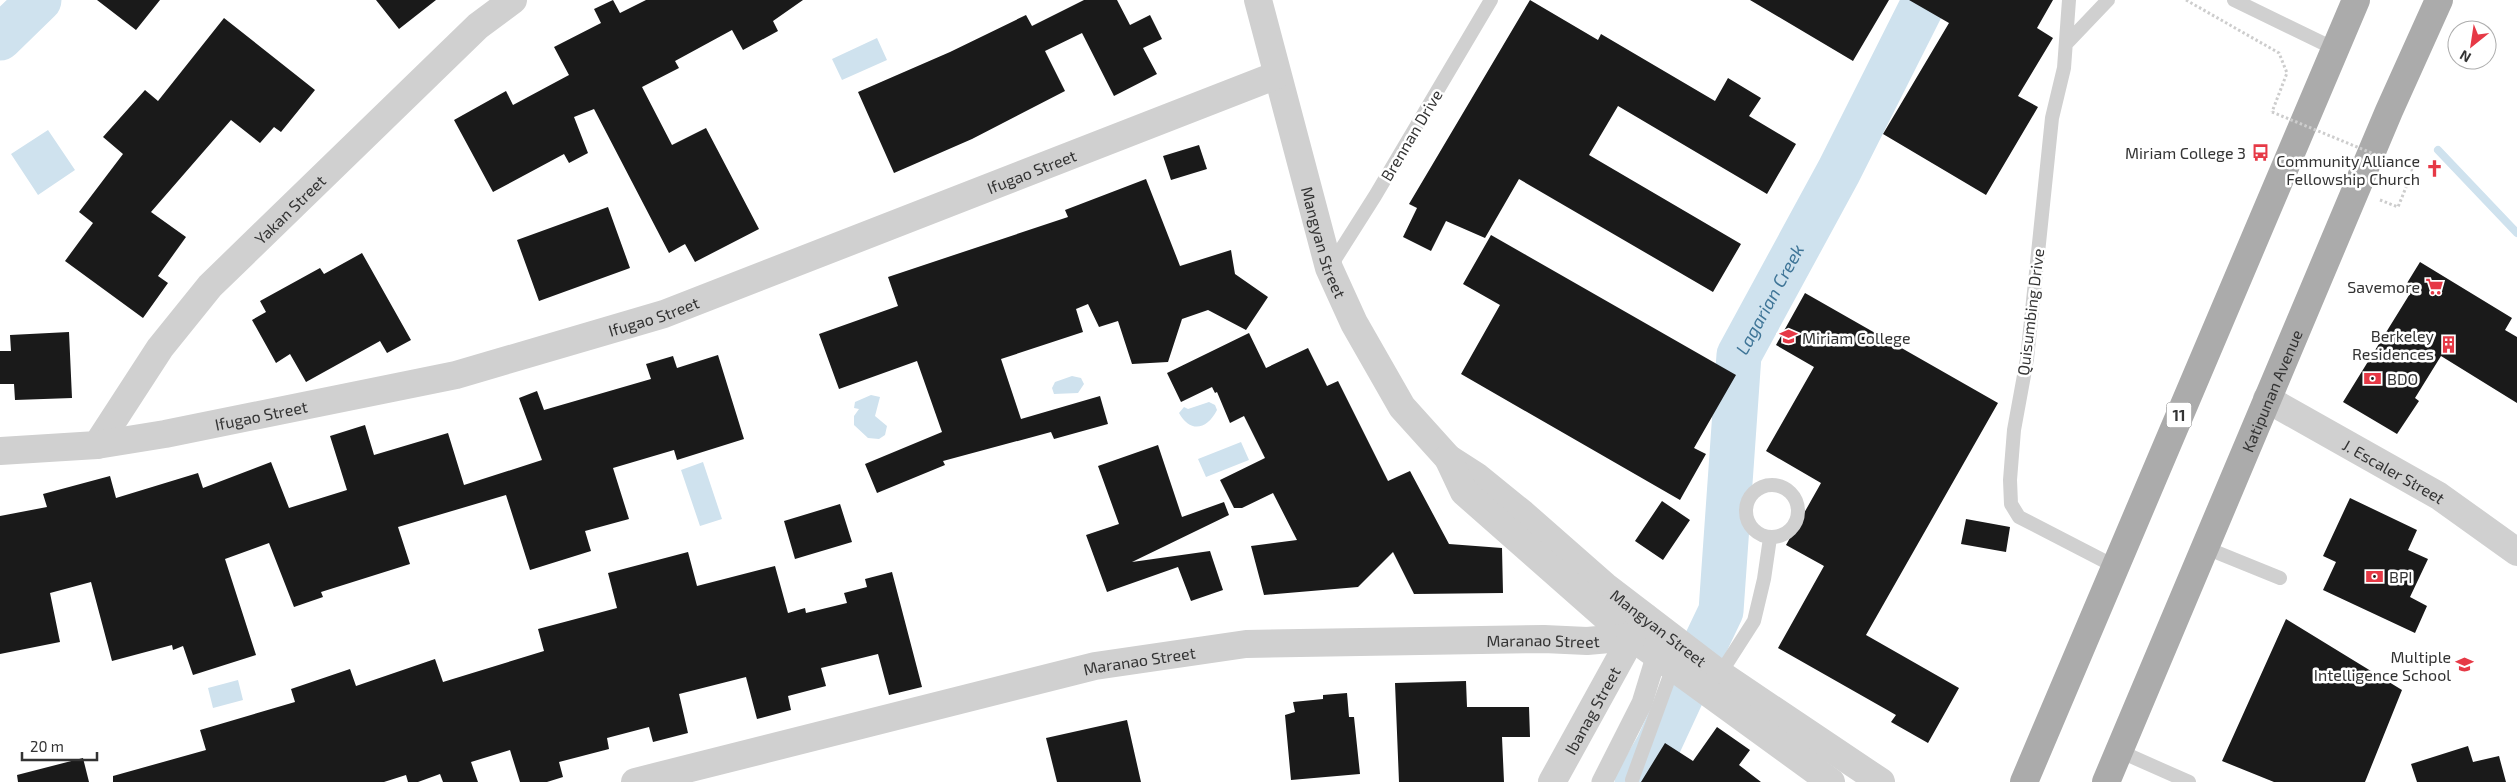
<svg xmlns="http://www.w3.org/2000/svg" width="2517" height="782" font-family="'Exo 2',sans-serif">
<rect width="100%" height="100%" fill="#fff"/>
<path fill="#cfe2ee" d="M877,38L887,60L842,80L832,59Z
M48,130L75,170L38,195L11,154Z
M1072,376L1081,378L1084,384L1078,393L1054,394L1052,388L1055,382Z
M871,395L880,397L875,416L887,426L885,435L879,439L868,438L854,425V416L859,409L854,408L855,402Z
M1209,402L1215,405L1217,410C1207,430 1190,433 1179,413L1184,407L1188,409Z
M1241,442L1249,460L1206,477L1198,459Z
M703,462L722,519L700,526L681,470Z
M238,680L243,700L213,708L208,688Z"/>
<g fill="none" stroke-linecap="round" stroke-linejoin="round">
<path stroke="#cfe2ee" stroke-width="8" d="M2438,150L2517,233"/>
<g stroke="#cfe2ee" stroke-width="45">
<path d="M0,38L39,0"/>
<path id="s1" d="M1700,655L1721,611L1739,355L1839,171L1925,0"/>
<path d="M1637,782L1658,746L1683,692"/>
</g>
</g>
<path fill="#1a1a1a" d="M97,0H160L136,30Z
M376,0H436L399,29Z
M613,0L620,13L646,0H803L773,21L778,31L743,50L732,30L675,61L679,68L642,87L672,145L706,128L759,229L695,262L685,244L669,253L594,109L574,117L588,153L569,163L564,154L493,192L454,120L506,91L513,105L569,75L554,47L601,23L594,9Z
M1084,0H1117L1130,25L1150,15L1162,39L1143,48L1157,74L1114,96L1082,33L1045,51L1065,91L972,139L894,173L858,92L950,52L1026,15L1032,26Z
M1530,0L1598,40L1601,34L1715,101L1728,78L1761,98L1749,116L1796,144L1767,194L1618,106L1589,155L1741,244L1713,292L1519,179L1485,238L1446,221L1431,251L1403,237L1417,208L1409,204Z
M1750,0H1889L1853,61Z
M1909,0H2053L2037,28L2053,38L2018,96L2038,107L1986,195L1883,134L1949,23Z
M224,18L315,90L281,132L274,127L260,143L231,120L151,212L186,237L158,276L168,283L143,318L65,261L93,223L79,212L123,154L103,137L145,90L158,101Z
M1199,145L1207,169L1171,180L1163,156Z
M1146,179L1180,266L1231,250L1235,274L1268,297L1246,330L1208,310L1182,319L1168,362L1132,364L1118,321L1099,327L1088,304L1076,309L1083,332L1001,359L1021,419L1100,396L1108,424L1054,439L1051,432L943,461L945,465L877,493L865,464L942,432L917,361L839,389L819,334L898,306L888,277L1068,217L1065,210Z
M608,207L630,268L539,301L517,240Z
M1491,235L1736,375L1694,448L1706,454L1680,500L1461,374L1500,305L1463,284Z
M362,253L411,340L387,353L380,341L306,382L290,354L276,363L252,320L266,312L260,301L320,268L324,274Z
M2420,262L2512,318L2505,330L2517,337V403L2441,356L2415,398L2419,401L2397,434L2343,402L2411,292L2404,288Z
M1805,293L1998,403L1866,635L1959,688L1928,743L1891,722L1896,715L1778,648L1824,566L1786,545L1821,483L1766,451L1814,367L1776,345Z
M69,332L72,398L15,400L14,384H0V351H11L10,335Z
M1249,333L1266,368L1308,348L1327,386L1338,381L1388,481L1410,471L1449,544L1502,548L1503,593L1414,594L1393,552L1358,587L1264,595L1251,546L1297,540L1273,493L1242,508H1234L1220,480L1265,458L1244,416L1230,423L1217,392L1215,393L1212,387L1181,402L1167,373Z
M718,355L744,439L677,460L674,450L613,468L629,519L585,531L591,551L530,570L506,495L398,527L410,564L321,592L323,597L294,607L269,543L225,559L256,655L193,675L183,646L173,650L172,645L112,661L91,582L50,593L60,642L0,654V516L47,507L43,494L110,476L116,498L198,473L203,488L271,462L289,508L347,490L330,436L365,425L374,455L448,433L464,485L542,460L519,398L537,391L544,410L651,379L646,364L673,356L677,368Z
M1158,445L1182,517L1224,502L1229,515L1132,562L1210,551L1223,590L1191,601L1178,567L1107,592L1086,535L1119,524L1098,466Z
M2350,498L2417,530L2408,550L2428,559L2410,597L2427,606L2415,633L2323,590L2336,562L2323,556Z
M1662,501L1690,520L1663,560L1635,541Z
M840,504L852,542L795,559L784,521Z
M1966,519L2010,527L2006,552L1961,544Z
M688,552L697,586L775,566L788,613L805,608L806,613L847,603L844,593L867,587L865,579L892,572L922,687L889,695L878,654L821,668L826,686L788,696L791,710L757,719L746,677L679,694L688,733L653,742L649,727L607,738L609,749L559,762L563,777L547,782H520L510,750L471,762L478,782H443L440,774L418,782H408L406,775L384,782H113V776L206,750L200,730L295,702L291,689L350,669L356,686L435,659L443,682L544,651L538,629L617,608L608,573Z
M2286,619L2402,690L2365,782H2274L2222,761Z
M1466,681L1467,707H1529L1530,737H1502L1504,782H1399L1395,683Z
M1347,693L1349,717H1354L1360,774L1291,780L1285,715L1295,712L1293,702L1323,699V695Z
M1127,720L1141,782H1057L1046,738Z
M1717,727L1750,750L1739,765L1761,782H1641L1665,743L1693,761Z
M2468,746L2473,762L2499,756L2506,782H2417L2411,764Z
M83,758L89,782H18L17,775Z"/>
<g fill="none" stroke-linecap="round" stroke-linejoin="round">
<path stroke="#cdcdcd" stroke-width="3" stroke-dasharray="2.5 2.5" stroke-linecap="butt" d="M2186,0L2279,53L2287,73L2272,112
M2380,200L2398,207L2413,170"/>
<path stroke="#d0d0d0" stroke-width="14" d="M2069,0L2064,68L2052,118L2027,359L2014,430L2010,480L2011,504L2019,517L2114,566
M2234,0L2335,49
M2066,44L2108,0
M1330,267L1375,196L1491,0
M1746 511a26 26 0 1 1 52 0a26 26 0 1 1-52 0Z
M2206,548L2280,578
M1720,674L1754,621L1764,579L1770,538
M2119,751L2189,782
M1632,780L1673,667"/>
<path stroke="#d0d0d0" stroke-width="21" d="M1602,782L1642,703L1657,654"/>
<g stroke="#d0d0d0" stroke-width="28">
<path id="s2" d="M1258,0L1329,268L1354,323L1402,407L1448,458L1476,476L1523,514L1605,586L1720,674L1881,782"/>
<path id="s3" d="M2267,399L2439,496L2517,552"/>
<path id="s4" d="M97,445L160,348L210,286L478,26L513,0"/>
<path id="s5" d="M0,451L97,445L165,434L456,375L664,314L1277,75"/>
<path d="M1448,458L1464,492L1615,625L1831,782"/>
<path id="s6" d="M635,782L1095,666L1246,644L1544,639L1587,641L1632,637L1645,617"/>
<path id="s7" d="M1552,782L1632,637"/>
</g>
<g stroke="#ababab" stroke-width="28">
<path d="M2024,782L2356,0"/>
<path id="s8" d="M2106,782L2389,111L2439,0"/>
</g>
<path stroke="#cdcdcd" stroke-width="3" stroke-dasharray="2.5 2.5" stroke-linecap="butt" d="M2272,112L2413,170"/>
</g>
<defs>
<symbol id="bus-bare" viewBox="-9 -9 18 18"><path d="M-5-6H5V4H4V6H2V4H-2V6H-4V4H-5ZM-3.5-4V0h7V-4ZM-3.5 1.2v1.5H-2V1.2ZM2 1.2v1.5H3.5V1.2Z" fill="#e63946" stroke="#fff" stroke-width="2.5" paint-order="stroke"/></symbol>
<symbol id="church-bare" viewBox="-9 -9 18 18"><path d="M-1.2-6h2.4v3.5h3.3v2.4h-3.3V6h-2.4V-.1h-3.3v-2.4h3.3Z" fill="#e63946" stroke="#fff" stroke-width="2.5" paint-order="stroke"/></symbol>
<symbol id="supermarket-bare" viewBox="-9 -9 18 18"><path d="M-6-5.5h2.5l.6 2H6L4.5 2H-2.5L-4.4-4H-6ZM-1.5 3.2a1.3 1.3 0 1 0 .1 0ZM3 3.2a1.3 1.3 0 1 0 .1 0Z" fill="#e63946" stroke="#fff" stroke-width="2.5" paint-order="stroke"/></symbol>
<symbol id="university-bare" viewBox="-9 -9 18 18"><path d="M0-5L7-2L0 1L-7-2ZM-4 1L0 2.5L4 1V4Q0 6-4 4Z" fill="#e63946" stroke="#fff" stroke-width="2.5" paint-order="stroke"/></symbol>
<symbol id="building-bare" viewBox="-9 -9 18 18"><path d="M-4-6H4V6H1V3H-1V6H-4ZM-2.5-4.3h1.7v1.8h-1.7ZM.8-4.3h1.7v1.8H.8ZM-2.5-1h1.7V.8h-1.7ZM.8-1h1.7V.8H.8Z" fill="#e63946" stroke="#fff" stroke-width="2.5" paint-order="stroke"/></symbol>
<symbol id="bank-bare" viewBox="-9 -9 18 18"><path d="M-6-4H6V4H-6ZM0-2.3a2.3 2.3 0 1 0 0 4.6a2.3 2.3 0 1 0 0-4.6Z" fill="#e63946" stroke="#fff" stroke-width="2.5" paint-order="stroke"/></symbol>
<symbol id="school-bare" viewBox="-9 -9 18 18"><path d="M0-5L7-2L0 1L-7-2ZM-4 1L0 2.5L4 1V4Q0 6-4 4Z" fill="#e63946" stroke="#fff" stroke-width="2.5" paint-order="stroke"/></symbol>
</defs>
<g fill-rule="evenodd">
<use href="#bus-bare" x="2248" y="140" width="25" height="25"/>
<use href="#church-bare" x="2422" y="156" width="25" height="25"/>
<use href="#supermarket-bare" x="2422" y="274" width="25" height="25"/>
<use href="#university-bare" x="1776" y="324" width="25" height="25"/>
<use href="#building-bare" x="2436" y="332" width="25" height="25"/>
<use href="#bank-bare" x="2360" y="366" width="25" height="25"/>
<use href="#bank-bare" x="2362" y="564" width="25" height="25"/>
<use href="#school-bare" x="2452" y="652" width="25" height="25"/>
</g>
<g text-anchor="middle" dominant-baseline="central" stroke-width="5" stroke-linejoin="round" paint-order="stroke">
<rect fill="#fff" stroke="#707070" stroke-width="1" x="2166.5" y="402.5" width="25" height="25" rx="4"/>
<g font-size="15" font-weight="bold" fill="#333">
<text x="2179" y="415">11</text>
</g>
<g font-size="16" fill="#333" stroke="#fff">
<text transform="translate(1411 135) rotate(-59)">Brennan Drive</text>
<text stroke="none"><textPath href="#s5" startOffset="1074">Ifugao Street</textPath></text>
<text stroke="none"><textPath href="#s4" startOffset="306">Yakan Street</textPath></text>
<text stroke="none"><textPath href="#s2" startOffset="251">Mangyan Street</textPath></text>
<text transform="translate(2030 312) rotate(-83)">Quisumbing Drive</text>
<text stroke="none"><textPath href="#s5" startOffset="669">Ifugao Street</textPath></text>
<text stroke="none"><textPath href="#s8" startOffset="425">Katipunan Avenue</textPath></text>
<text stroke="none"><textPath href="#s5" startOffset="264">Ifugao Street</textPath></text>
<text stroke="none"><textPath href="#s3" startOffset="146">J. Escaler Street</textPath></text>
<text stroke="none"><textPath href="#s2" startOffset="774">Mangyan Street</textPath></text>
<text stroke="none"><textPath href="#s6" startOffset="924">Maranao Street</textPath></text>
<text stroke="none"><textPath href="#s6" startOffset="519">Maranao Street</textPath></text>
<text stroke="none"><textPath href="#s7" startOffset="82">Ibanag Street</textPath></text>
</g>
<g font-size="16" fill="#333" stroke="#fff" text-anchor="end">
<text x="2246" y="152">Miriam College 3</text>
<text x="2420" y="160">Community Alliance<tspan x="2420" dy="18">Fellowship Church</tspan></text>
<text x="2420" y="286">Savemore</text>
<text x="2434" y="335">Berkeley<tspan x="2434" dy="18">Residences</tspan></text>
<text x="1802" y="337" text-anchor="start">Miriam College</text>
<text x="2387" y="378" text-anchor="start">BDO</text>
<text x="2389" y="576" text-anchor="start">BPI</text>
<text x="2451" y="656">Multiple<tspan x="2451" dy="18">Intelligence School</tspan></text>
</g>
<g font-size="18" font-style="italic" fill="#3f7597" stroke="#fff">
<text stroke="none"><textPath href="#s1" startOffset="369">Lagarian Creek</textPath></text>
</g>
</g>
<g transform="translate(2472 45) rotate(210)"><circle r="24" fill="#ffffff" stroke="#adadad"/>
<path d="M0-4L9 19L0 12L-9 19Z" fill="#e63946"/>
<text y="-8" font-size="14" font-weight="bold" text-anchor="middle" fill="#333333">N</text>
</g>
<path d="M22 752v8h75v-8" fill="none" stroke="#333333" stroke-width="2.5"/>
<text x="30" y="752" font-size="15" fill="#333333" stroke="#ffffff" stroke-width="4" paint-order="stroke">20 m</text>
</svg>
